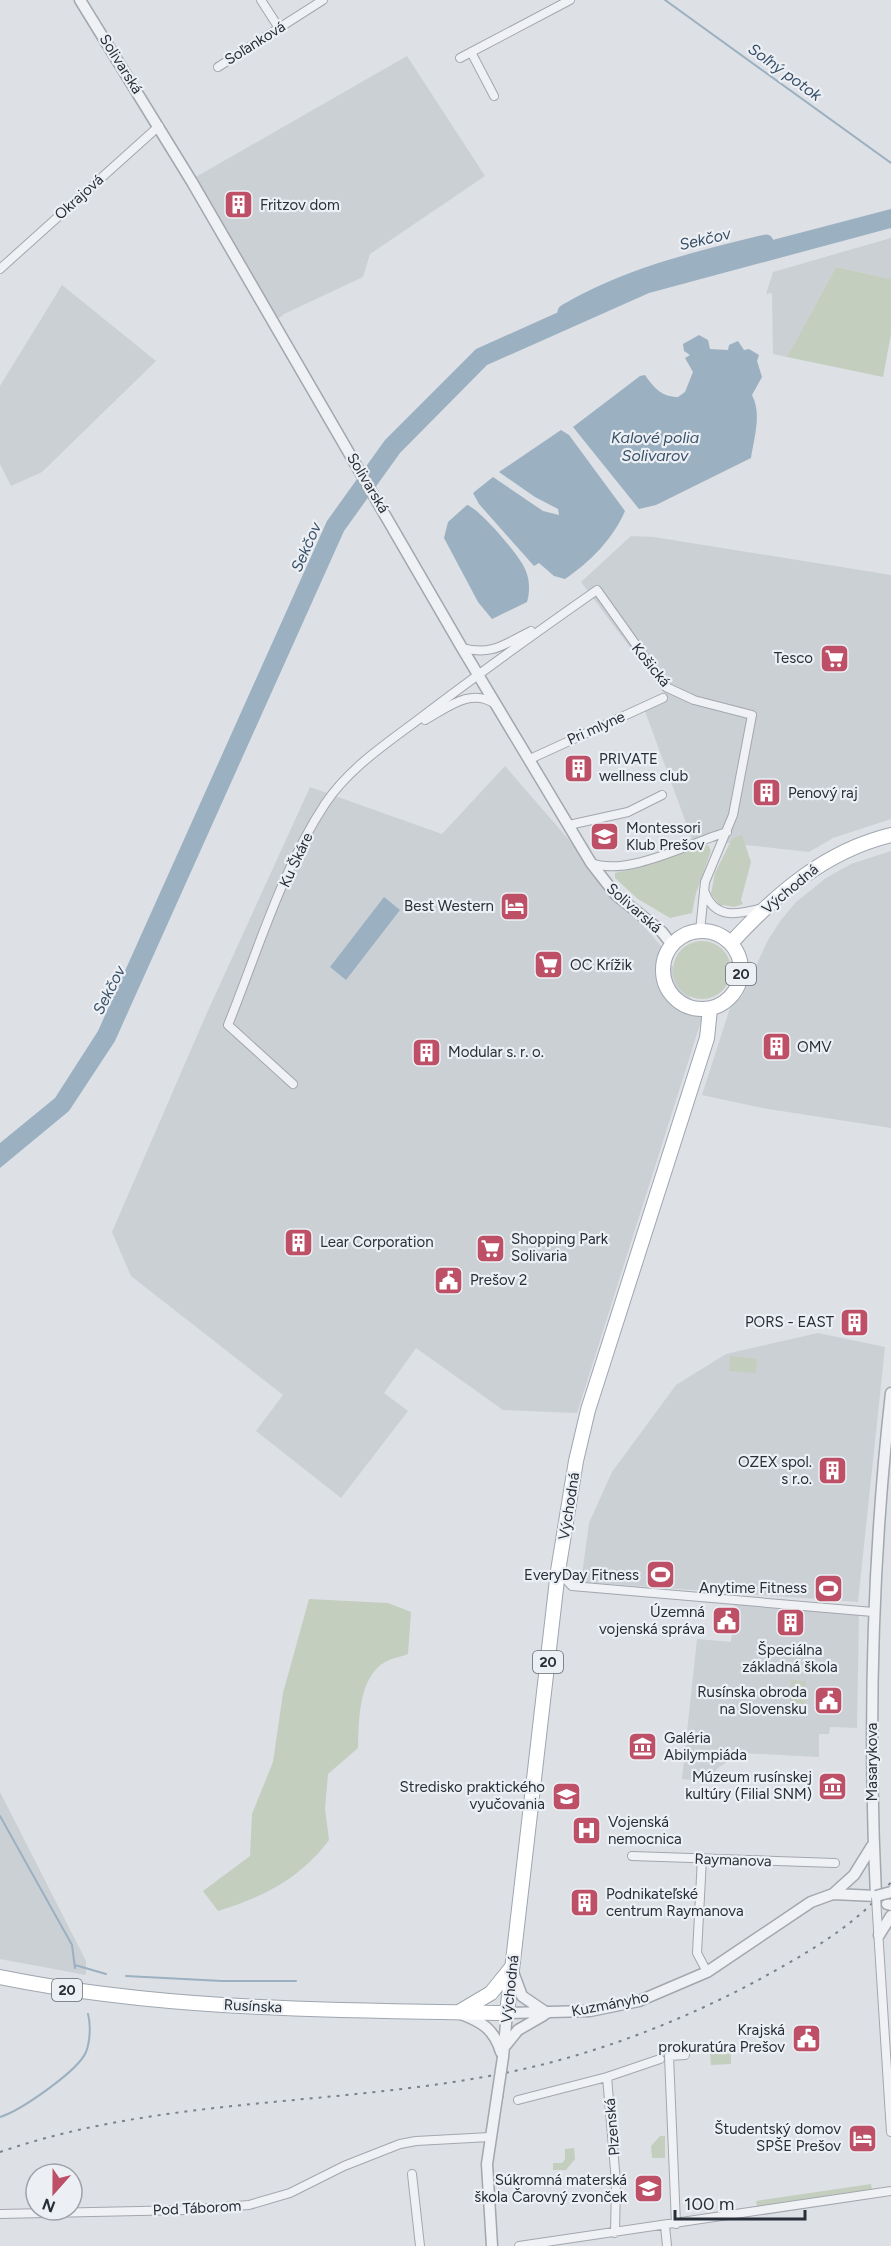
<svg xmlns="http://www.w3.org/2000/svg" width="891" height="2246" font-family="Figtree,sans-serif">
<rect width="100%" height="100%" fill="#dde0e5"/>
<path fill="#cbd0d5" d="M407,56L485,176L370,254L363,277L284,314L271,324L194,178Z
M891,238V279L836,267L787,357L773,354L772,293L766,294L773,272Z
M62,285L156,361L42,472L11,486L0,464V386Z
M631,536L654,537L891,575V819L833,838L809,852L692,839L642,703L664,693L581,582Z
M505,766L661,946L702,1018L577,1413L503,1410L416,1348L384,1393L408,1411L341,1498L256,1431L283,1395L131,1276L112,1232L206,1015L310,787L442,834Z
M891,851V1128L762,1108L702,1095L730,1008L742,996L768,940L781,920L796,902L826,878L851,864Z
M818,1333L885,1347L858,1602L581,1582L589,1523L612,1472L676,1385L726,1354Z
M735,1600L859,1611L857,1728L830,1727L829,1734H819V1757L741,1753L719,1767L706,1781L682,1779L697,1639L731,1642Z
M0,1792L86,1961V1975L0,1959Z"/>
<path fill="#c3cebf" d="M836,267L891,279V334L883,377L787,357Z
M742,835L751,862L741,900L743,904L734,907L723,905L721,907L711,894L715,873L732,839Z
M701,843L709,846L711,851L696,893L692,913L670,918L638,899L615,878V873L652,864Z
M673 970a29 29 0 1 1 58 0a29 29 0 1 1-58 0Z
M730,1356L757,1359L756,1373L729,1371Z
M309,1599L388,1603L411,1612L408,1654C401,1657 392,1658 385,1662C358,1678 359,1721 358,1748L328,1774L325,1809L329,1840C300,1879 263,1897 218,1911L203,1891L250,1856L252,1814L273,1762L283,1693Z
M791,1680L806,1681L805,1716H789Z
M731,2052V2064L711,2065L710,2053Z
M660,2136H665V2158H652L651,2146Z
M574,2148L575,2159L566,2170H553V2163H562L565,2159V2149Z
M871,2184L872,2189L757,2206L756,2201Z"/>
<path fill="#9bb0c1" d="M891,209V228L649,293L487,365L400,453L344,531L115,1041L69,1111L0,1168V1143L55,1098L98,1031L327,521L385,440L476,349L643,274Z
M699,335L708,340L710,349L728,350L729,345L738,341L744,350L749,349L759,355L757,361L762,377L752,395C762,414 754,438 751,458L656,505L639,509L573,427L640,376L645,375C654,388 662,397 678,397L685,392L693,372L685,358L690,355L684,351L683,344Z
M561,430L569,435L625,511C613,539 590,562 565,579L554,576L539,563L534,566L479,504L473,493L493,477L543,511L559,515L558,509L535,497L499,472Z
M467,505C479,508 520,556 525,569C530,579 530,592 527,602L492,619L478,602L444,538L448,522Z
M384,897L400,910L346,980L330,967Z"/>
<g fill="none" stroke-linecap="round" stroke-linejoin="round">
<path stroke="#9bb0c1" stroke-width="2" d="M665,0L891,163
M0,1816L72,1945L75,1968
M75,1965L106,1974
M126,1976L222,1981H296
M0,2117C20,2111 78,2071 86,2052C90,2042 91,2025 88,2014"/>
<path stroke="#9bb0c1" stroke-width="15" d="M565,312C628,275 696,259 766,242"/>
<defs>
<path id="minor" d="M261,0L279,28
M471,52L494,96
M460,58L570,0
M218,67L323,0
M0,269L159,126
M462,648C493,656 504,644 531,631
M425,720C447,708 471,687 495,704
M530,759L663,698
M569,825L628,812L662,795
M591,863C628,877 689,843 727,832
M704,890C714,920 737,915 762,908
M293,1084L228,1025C257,953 282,869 325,804C349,768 386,744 419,719C478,674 537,632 597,590L666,687L694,700L752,715L733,815L705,882L700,931
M558,1571L572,1586L873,1612
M632,1856L835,1863
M702,1858L697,1953L707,1972
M877,1914L891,2132
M518,2100L607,2077
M412,2174L420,2246
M0,2214L185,2210L249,2205L290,2193L344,2166L400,2144L416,2141L490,2137
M676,2224L669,2056L685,2055
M665,2226L667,2246
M615,2233L616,2182L607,2077L660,2059
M519,2246L891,2191"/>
<path id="tertiary" d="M80,0L192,182L462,648L591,863L616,895L662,932L672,945
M833,1894L854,1875L872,1846
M887,1904L891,1905
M879,1935L891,1916
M513,1972L522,1996L547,2013
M461,2014C482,2022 494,2029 501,2052
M506,2045L518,2030L544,2015
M503,2057L507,2013L590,2011L639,2001L707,1972L811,1902L833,1894L876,1896C868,1728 872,1560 891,1393
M492,2246L487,2164L497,2097"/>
<path id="primary" d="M663 970a39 39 0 1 1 78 0a39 39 0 1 1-78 0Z
M731,943C776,894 825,851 891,835
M0,1977C167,2011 338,2010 507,2013L558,1571L576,1461L588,1410L707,1038L710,1009
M459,2012L491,1993L512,1967"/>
</defs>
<use href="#minor" stroke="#a3a7ae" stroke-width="10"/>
<use href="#tertiary" stroke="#a3a7ae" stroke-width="13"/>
<use href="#primary" stroke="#9ea6af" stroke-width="16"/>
<use href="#minor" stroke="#eff1f4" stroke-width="8"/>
<use href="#tertiary" stroke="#eff1f4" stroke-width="10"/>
<use href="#primary" stroke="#fff" stroke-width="14"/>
<path stroke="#78818c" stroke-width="2" stroke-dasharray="3 6" stroke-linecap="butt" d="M0,2152C157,2098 327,2106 489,2076C584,2059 677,2024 762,1978C807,1953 859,1924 891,1882"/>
<defs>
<path id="minor-bridge" d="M876,1896L877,1914"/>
<path id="tertiary-bridge" d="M876,1896L891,1892
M497,2097L503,2057"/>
</defs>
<use href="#minor-bridge" stroke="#a3a7ae" stroke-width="10" stroke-linecap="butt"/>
<use href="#tertiary-bridge" stroke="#a3a7ae" stroke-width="13" stroke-linecap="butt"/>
<use href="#minor-bridge" stroke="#eff1f4" stroke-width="8"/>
<use href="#tertiary-bridge" stroke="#eff1f4" stroke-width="10"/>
</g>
<defs>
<symbol id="building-square" viewBox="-11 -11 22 22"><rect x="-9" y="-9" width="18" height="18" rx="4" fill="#bd4f66" stroke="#eceff3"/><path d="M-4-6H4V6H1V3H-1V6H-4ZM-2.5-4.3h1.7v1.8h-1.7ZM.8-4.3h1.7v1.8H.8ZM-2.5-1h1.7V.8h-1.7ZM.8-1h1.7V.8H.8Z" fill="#fff"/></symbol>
<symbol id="supermarket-square" viewBox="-11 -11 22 22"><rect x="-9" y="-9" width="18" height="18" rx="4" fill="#bd4f66" stroke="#eceff3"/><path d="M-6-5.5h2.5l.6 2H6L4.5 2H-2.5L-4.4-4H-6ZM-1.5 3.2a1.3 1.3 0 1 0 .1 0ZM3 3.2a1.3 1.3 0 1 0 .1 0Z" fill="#fff"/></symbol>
<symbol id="school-square" viewBox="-11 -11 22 22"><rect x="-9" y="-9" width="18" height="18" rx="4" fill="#bd4f66" stroke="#eceff3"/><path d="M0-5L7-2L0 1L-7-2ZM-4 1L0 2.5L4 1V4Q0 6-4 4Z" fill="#fff"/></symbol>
<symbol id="hotel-square" viewBox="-11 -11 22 22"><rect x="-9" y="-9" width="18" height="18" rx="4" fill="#bd4f66" stroke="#eceff3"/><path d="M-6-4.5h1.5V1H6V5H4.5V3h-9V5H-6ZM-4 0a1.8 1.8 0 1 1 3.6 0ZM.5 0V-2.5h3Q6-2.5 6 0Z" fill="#fff"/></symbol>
<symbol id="civic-square" viewBox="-11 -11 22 22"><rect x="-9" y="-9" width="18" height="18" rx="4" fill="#bd4f66" stroke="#eceff3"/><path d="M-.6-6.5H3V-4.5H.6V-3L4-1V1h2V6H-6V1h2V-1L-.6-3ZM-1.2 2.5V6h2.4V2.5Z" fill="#fff"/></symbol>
<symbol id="stadium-square" viewBox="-11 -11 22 22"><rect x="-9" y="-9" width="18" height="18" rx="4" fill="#bd4f66" stroke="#eceff3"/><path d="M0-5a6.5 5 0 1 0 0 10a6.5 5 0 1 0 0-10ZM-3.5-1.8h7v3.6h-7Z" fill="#fff"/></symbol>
<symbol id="museum-square" viewBox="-11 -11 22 22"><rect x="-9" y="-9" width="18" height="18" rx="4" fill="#bd4f66" stroke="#eceff3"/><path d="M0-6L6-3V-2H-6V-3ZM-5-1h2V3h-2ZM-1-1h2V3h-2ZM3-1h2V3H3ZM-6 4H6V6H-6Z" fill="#fff"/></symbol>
<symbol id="hospital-square" viewBox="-11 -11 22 22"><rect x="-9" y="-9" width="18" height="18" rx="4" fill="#bd4f66" stroke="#eceff3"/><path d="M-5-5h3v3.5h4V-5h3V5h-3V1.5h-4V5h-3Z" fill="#fff"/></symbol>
</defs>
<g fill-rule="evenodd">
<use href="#building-square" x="222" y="188" width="33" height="33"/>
<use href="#supermarket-square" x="818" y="642" width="33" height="33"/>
<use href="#building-square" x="562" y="752" width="33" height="33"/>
<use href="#building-square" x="750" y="776" width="33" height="33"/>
<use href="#school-square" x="588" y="820" width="33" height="33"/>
<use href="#hotel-square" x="498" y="890" width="33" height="33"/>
<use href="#supermarket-square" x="532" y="948" width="33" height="33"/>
<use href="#building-square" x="760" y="1030" width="33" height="33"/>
<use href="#building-square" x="410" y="1036" width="33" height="33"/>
<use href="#building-square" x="282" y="1226" width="33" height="33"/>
<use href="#supermarket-square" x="474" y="1232" width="33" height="33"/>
<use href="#civic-square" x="432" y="1264" width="33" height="33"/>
<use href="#building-square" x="838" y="1306" width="33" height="33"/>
<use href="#building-square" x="816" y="1454" width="33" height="33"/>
<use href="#stadium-square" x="644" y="1558" width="33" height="33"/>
<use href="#stadium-square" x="812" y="1572" width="33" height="33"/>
<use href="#civic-square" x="710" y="1604" width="33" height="33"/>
<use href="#building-square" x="774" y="1606" width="33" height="33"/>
<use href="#civic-square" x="812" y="1684" width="33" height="33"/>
<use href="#museum-square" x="626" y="1730" width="33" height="33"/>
<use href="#museum-square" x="816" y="1770" width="33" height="33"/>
<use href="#school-square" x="550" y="1780" width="33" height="33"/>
<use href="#hospital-square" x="570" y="1814" width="33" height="33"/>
<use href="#building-square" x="568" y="1886" width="33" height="33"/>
<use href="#civic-square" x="790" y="2022" width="33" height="33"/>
<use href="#hotel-square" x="846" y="2122" width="33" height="33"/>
<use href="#school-square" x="632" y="2172" width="33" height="33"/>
</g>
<g text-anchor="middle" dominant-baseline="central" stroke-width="4.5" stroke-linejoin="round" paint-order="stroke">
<g fill="#eceff3" stroke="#636971" stroke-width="1.5">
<rect x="726" y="963" width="30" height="22" rx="4.5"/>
<rect x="533" y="1651" width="30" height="22" rx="4.5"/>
<rect x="52" y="1979" width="30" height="22" rx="4.5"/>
</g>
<g font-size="14" font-weight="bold" fill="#282f39">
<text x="741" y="974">20</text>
<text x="548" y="1662">20</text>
<text x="67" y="1990">20</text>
</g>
<g font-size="15" fill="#282f39" stroke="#eceff3">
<text transform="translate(255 43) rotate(-32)">Soľanková</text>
<text transform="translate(121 64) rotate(58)">Solivarská</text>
<text transform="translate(79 197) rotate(-42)">Okrajová</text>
<text transform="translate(368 483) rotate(59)">Solivarská</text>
<text transform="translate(651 665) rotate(51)">Košická</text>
<text transform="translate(596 728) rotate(-24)">Pri mlyne</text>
<text transform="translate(296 860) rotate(-65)">Ku Škáre</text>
<text transform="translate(790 889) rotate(-40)">Východná</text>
<text transform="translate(634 908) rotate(41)">Solivarská</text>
<text transform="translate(569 1506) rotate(-81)">Východná</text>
<text transform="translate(872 1762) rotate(-90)">Masarykova</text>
<text transform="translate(733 1860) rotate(2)">Raymanova</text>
<text transform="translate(510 1989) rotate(-84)">Východná</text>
<text transform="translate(610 2004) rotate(-11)">Kuzmányho</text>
<text transform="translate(253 2006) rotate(3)">Rusínska</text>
<text transform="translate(612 2127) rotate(-95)">Plzenská</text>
<text transform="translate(197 2208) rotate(-3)">Pod Táborom</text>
</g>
<g font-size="15" fill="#282f39" stroke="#eceff3" text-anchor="start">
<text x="260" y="205">Fritzov dom</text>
<text x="813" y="658" text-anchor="end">Tesco</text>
<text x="599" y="759">PRIVATE<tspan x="599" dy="17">wellness club</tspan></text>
<text x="788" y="793">Penový raj</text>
<text x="626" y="828">Montessori<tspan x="626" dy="17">Klub Prešov</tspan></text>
<text x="494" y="906" text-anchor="end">Best Western</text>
<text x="570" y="965">OC Krížik</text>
<text x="797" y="1047">OMV</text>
<text x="448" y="1052">Modular s. r. o.</text>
<text x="511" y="1239">Shopping Park<tspan x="511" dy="17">Solivaria</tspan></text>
<text x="320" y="1242">Lear Corporation</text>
<text x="470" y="1280">Prešov 2</text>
<text x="834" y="1322" text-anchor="end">PORS - EAST</text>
<text x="812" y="1462" text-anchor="end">OZEX spol.<tspan x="812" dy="17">s r.o.</tspan></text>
<text x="639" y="1575" text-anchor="end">EveryDay Fitness</text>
<text x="807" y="1588" text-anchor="end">Anytime Fitness</text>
<text x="705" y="1612" text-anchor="end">Územná<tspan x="705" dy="17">vojenská správa</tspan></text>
<text x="790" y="1650" text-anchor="middle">Špeciálna<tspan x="790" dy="17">základná škola</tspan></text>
<text x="807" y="1692" text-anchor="end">Rusínska obroda<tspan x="807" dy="17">na Slovensku</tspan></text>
<text x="664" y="1738">Galéria<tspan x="664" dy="17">Abilympiáda</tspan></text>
<text x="812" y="1777" text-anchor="end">Múzeum rusínskej<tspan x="812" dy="17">kultúry (Filial SNM)</tspan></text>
<text x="545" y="1787" text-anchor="end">Stredisko praktického<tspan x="545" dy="17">vyučovania</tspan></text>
<text x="608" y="1822">Vojenská<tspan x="608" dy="17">nemocnica</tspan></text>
<text x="606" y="1894">Podnikateľské<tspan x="606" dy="17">centrum Raymanova</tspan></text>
<text x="785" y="2030" text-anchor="end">Krajská<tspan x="785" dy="17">prokuratúra Prešov</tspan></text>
<text x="841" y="2129" text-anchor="end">Študentský domov<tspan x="841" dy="17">SPŠE Prešov</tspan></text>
<text x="627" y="2180" text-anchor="end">Súkromná materská<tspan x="627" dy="17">škola Čarovný zvonček</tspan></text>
</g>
<g font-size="16" font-style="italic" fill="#375068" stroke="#eceff3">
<text transform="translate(785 72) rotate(36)">Soľný potok</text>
<text transform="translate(705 239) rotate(-13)">Sekčov</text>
<text x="655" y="437">Kalové polia<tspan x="655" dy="18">Solivarov</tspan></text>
<text transform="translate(306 547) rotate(-66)">Sekčov</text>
<text transform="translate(109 990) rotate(-63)">Sekčov</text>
</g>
</g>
<g transform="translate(54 2192) rotate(201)"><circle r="28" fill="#eceff3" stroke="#9ea2a9" stroke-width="1.5"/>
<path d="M0-4.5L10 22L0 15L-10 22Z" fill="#bd4f66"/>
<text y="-9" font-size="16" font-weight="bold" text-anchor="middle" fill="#282f39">N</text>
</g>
<path d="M675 2210v9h130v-9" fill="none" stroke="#282f39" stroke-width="3"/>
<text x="684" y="2210" font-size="18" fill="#282f39" stroke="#eceff3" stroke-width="4.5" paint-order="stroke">100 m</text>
</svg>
